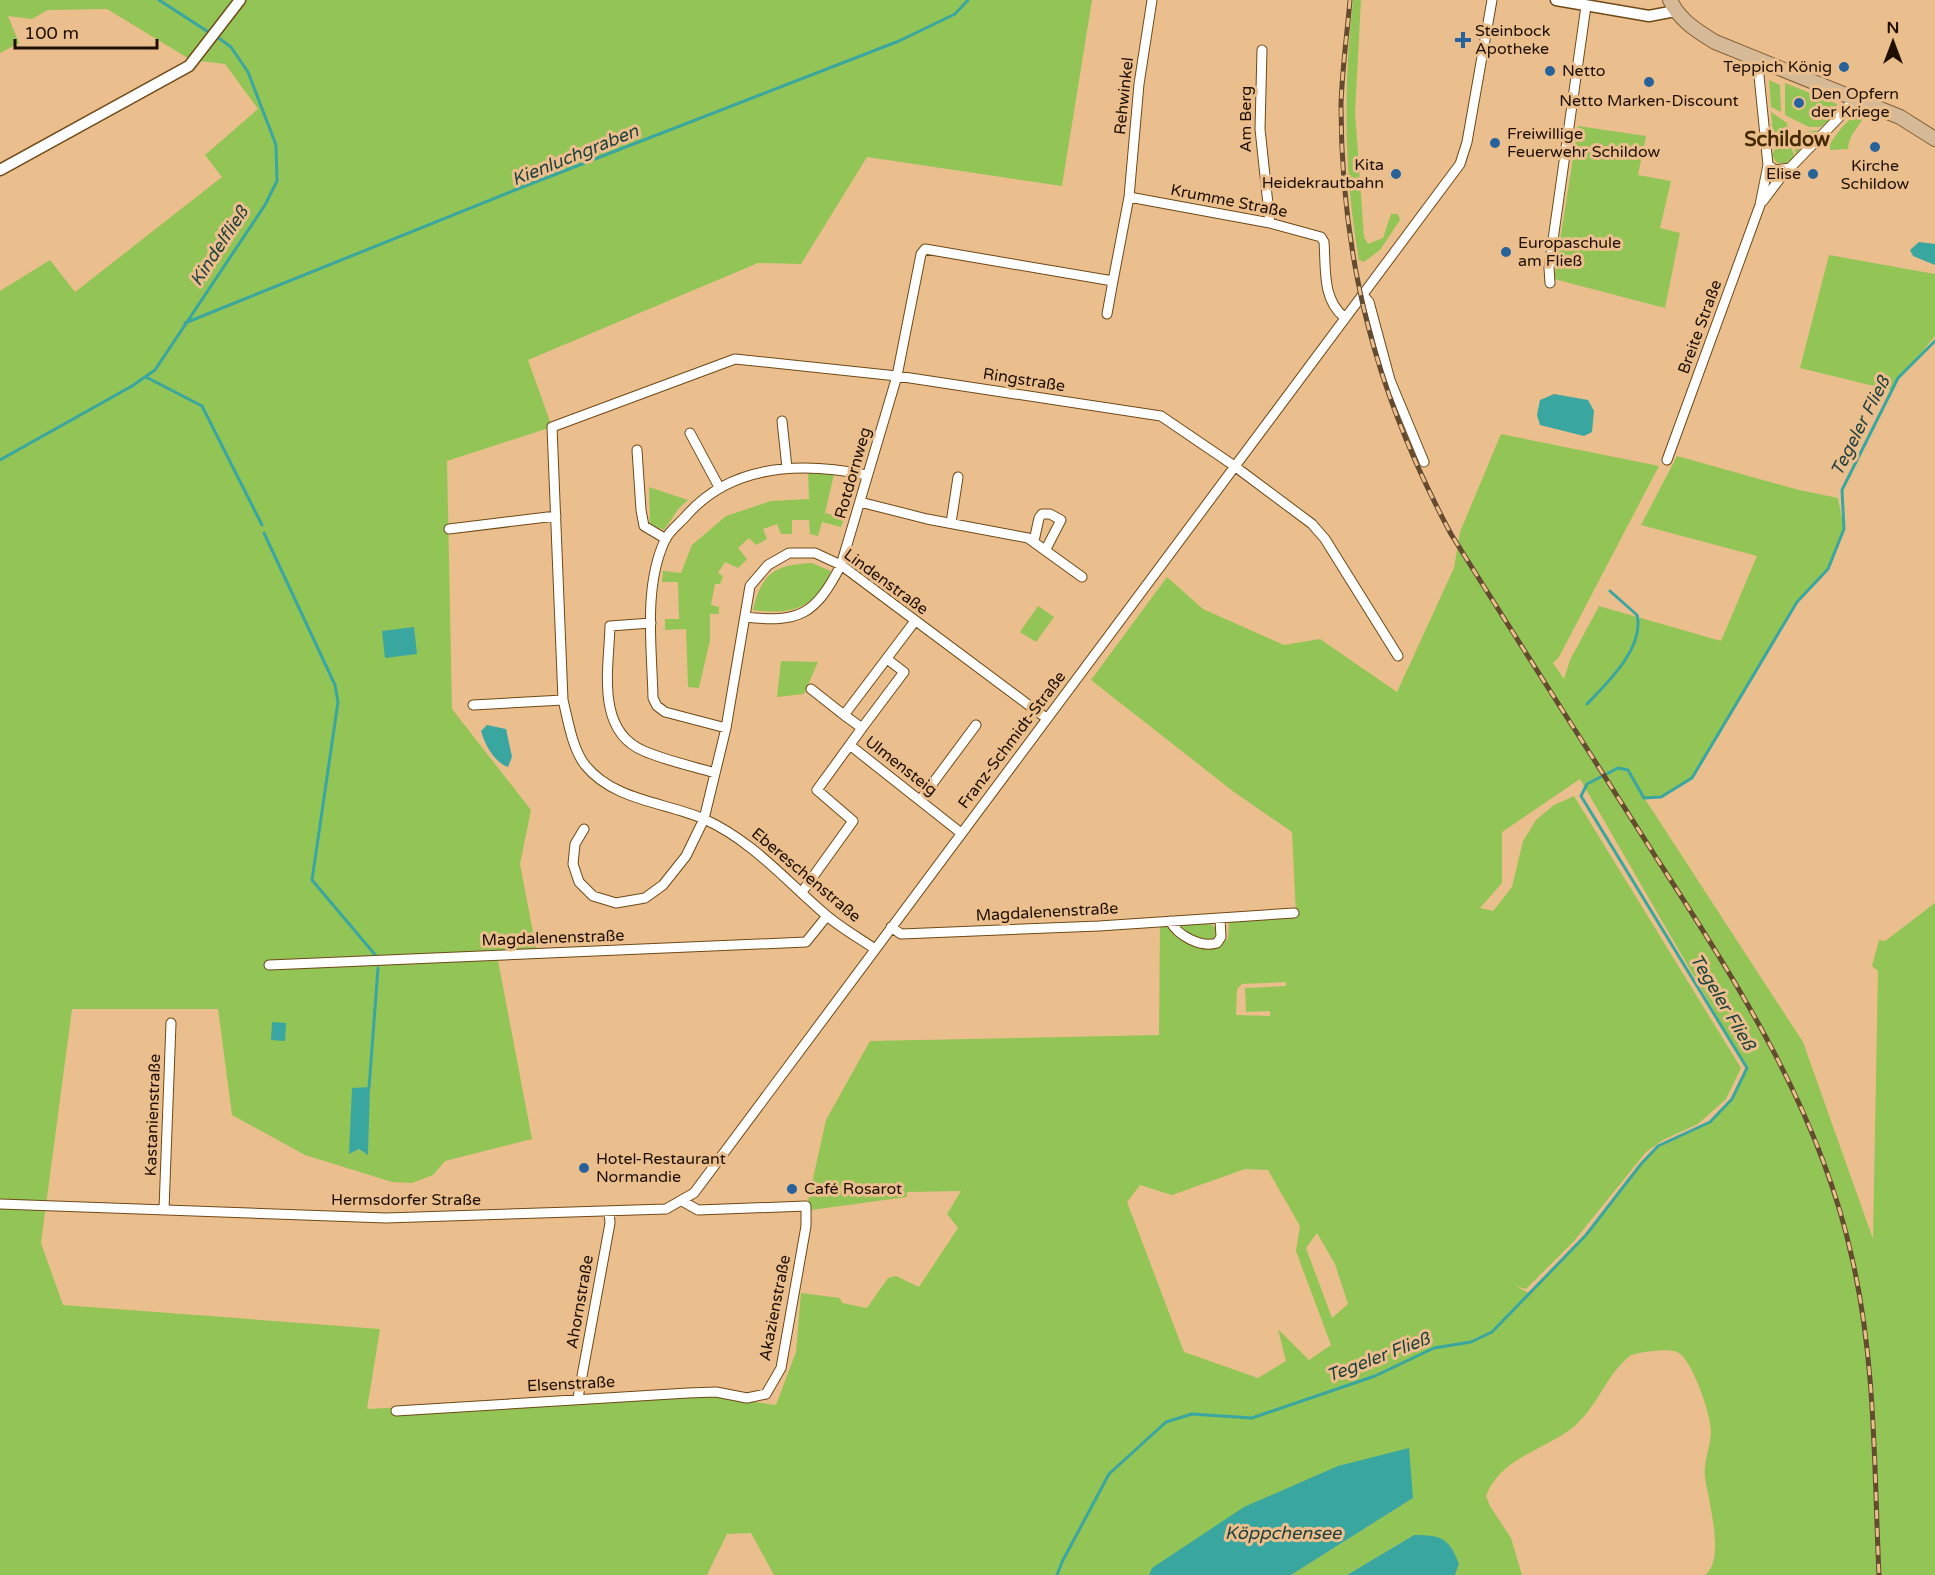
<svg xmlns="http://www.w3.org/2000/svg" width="1935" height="1575" font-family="'Varela Round',sans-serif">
<rect width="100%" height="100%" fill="#ebbf8d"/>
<path fill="#93c456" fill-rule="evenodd" d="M0,0H1092L1062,186L867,157L801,264L758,263L528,360L552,427L447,461L452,709L531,810L520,864L537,953L497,955L532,1139L445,1161L433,1175L412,1183L392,1182L305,1155L232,1115L218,1009H72L41,1243L63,1305L380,1329L367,1409L688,1393L776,1405L796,1352L801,1293L840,1298L842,1303L867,1308L888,1278L896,1276L919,1287L958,1228L947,1214L961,1191L907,1192V1197L811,1210L808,1201L826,1120L870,1041L1159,1035L1160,924C1188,924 1184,965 1228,939L1229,922L1296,916L1292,832L1234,792L1091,680L1167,577L1203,609L1284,645L1320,639L1397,692L1454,568L1460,532L1501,434L1659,466L1559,657L1553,663L1564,679L1570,660L1599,606L1721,641L1757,556L1641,525L1677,456L1799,490L1838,498L1844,529L1828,569L1797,602L1692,778L1661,797L1645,799L1803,1042L1873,1239L1878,971L1872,966L1879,940L1885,941L1935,903V1575H1705C1726,1559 1708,1500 1705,1477C1703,1462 1711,1446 1711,1431C1711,1415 1692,1358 1677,1352C1666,1348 1643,1352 1631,1355C1605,1375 1598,1408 1571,1429C1541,1451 1500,1459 1486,1496L1490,1506L1511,1538L1522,1575H1455L1459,1564L1414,1535L1347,1575H1291L1413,1498L1153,1568L1149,1575H774L751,1533L727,1534L707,1575H0V291L50,260L75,292L222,177L205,155L258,109L225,64L191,60L107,9L48,10L32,19L8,16L19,43L0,53ZM1580,779L1747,1068L1732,1099L1710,1122L1658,1146L1641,1164L1586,1235L1529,1293L1516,1286L1526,1289L1574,1241L1646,1152L1663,1140L1698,1124L1726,1099L1741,1068L1574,796L1554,805L1536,820L1523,841L1512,887L1493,911L1480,908L1502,883V832ZM1286,982V986L1245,988L1246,1012L1270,1011V1016L1236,1015L1237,989L1242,984ZM369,1087L368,1154L358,1149L350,1154ZM1245,1169L1268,1170L1300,1226L1296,1251L1331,1345L1309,1360L1278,1329L1286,1361L1258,1378L1184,1352L1127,1202L1140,1185L1172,1195ZM1317,1233L1335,1264L1348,1304L1332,1318L1306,1248Z
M1353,0H1361L1355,112L1364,237L1368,244L1383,238L1391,214H1398L1400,220L1380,250L1364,262L1359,260C1344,174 1343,87 1353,0Z
M1769,80L1780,85L1781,112L1771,107Z
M1785,83L1837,104L1836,113L1821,127H1809L1785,115Z
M1771,112L1787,123L1789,134L1774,143Z
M1857,114H1864C1860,129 1850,130 1848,149L1830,150V144C1838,132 1845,122 1857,114Z
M1578,126L1646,136L1638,175L1671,181L1660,228L1680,233L1665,308L1554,279Z
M1818,130L1796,154L1792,141L1798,133Z
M1790,144L1795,157L1786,163H1777L1772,155L1776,147Z
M1829,255L1935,274V336L1890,390L1800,368Z
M808,470H835L825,513L844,518L841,527L822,522L818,536L810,534L809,520H792V534H781L777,524L763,529L767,539L756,545L749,538L738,548L747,559L738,568L725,562L718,573L723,576L720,584H715L711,605L719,607V614H710V640L699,688L688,687L686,629L665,630V619H679L678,582H662L663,571L681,573L692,545L726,516L771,501L809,499Z
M649,487L688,500L679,508L664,530L650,524Z
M812,563L831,571C815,609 792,615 753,610C762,573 774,565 812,563Z
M1038,606L1054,617L1036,642L1020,632Z
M781,661L818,662L804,694L777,697Z
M1209,923L1219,930L1215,941C1202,943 1189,934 1179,926L1180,924Z"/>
<path fill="#3aa6a0" d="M1919,242L1935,244V265L1913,256L1910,250Z
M1554,394L1588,400L1594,411L1592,432L1584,436L1540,425L1537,415L1540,400Z
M414,627L417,654L385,658L382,631Z
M487,725L506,729L512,757L508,767C494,762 485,745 481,731Z
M272,1022L286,1023L285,1041L271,1040Z
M370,1087L368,1155L359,1149L349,1154L352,1088Z
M1409,1448L1413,1498L1291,1575H1149L1152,1568L1244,1507L1338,1466Z
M1414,1535C1442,1535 1449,1538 1459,1564L1455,1575H1347Z"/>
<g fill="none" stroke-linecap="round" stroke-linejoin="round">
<path stroke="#3aa6a0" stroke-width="3" d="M159,0L210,33
M185,323L515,190L899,41L955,14L968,0
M146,377L202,406L262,525
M0,460L132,386L155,370L265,205L277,181L276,145L248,72L231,47L216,36
M264,533L335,685L338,702L312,880L377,957
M1587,704C1606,684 1645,648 1637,615L1610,591
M369,1088L378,968
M1057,1575L1062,1562L1109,1474L1166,1422L1192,1414L1252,1418L1375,1376L1434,1348L1471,1342L1492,1332L1586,1235L1641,1164L1658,1146L1710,1122L1732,1099L1747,1068L1581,796L1587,784L1618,768L1628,770L1644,798L1661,797L1692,778L1797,602L1828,569L1844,529L1842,490L1898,378L1935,341"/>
<defs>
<path id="minor" d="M1262,50L1260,129L1270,223
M1768,165L1775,170L1790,168L1847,109L1853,98
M1129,197L1270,223L1321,237L1324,242C1326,269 1322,299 1344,317
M1763,201L1787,169
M1550,283L1549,268L1586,6
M1363,295L1369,302L1390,380L1424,462
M1107,314L1113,281
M782,421L787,468
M690,433L719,487
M637,450L641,510L644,526L666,539
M1667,460L1760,205L1768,165L1759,76L1761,62
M860,502L927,519L1028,538L1082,577
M951,523L958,477
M449,529L556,516
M1034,541L1039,518L1042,514H1050L1061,520L1046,549
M745,617C800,623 815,615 841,565L897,376L921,254L925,249L1113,281L1129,197L1139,84L1152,0
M651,623L610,626C609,667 595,731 644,751C667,761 692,766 715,773
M887,659L904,672L862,728L844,715L915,621
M811,689L844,715
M473,705L563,700
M726,728L665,712L657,706L653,698C652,648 643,587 665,540C669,531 680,523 686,516C732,463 803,462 867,475
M851,746L961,833
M921,799L976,725
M584,829L575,844L573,864L579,882L593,896L616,903L645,898L663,885L686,856L704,819L726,728L750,586L768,565L789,553H815L841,565L1046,718
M802,892L853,821L817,790L862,728
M1170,921C1178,936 1201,948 1217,943L1221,937L1220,919
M891,927L901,934L1099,926L1294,913
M875,949C859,938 841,928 826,915C786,881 753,841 704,819C665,802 614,801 585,765C572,748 568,720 563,700L552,427L735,359L897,376L1161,416L1233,465L1312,524L1325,539L1398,656
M269,965L806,942L827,916
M0,1204L386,1218L666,1209L694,1193L1460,164L1467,142L1492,0
M164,1209L171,1023
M578,1398L610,1223L609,1212
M396,1411L688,1393L716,1392L747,1398L766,1394L781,1368L806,1226V1206L698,1210L682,1201"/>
<path id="tertiary" d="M1556,0L1649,16L1675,11
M0,170L189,66L240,0"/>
<path id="primary" d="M1670,0C1679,20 1697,31 1715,42L1900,117L1935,139"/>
</defs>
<use href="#minor" stroke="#6f4916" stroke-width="11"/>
<use href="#tertiary" stroke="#6f4916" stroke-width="13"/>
<use href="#primary" stroke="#846037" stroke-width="16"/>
<use href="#minor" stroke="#fff" stroke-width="9"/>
<use href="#tertiary" stroke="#fff" stroke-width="10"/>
<use href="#primary" stroke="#d6ba98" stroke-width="14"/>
<defs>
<path id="rail" d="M1350,0C1347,35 1342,70 1341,105C1341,262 1377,396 1451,534C1517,640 1585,745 1652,851C1735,980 1819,1107 1852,1258C1876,1362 1874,1470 1879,1575"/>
</defs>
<use href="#rail" stroke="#644b30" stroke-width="5"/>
<use href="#rail" stroke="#ebbf8d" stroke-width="3" stroke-dasharray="9" stroke-linecap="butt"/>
</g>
<g fill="#27639a" stroke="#ebbf8d" stroke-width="2">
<path d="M1460 31h6v6h6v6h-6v6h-6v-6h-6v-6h6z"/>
<circle cx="1844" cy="67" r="6"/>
<circle cx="1550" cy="71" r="6"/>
<circle cx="1649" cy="82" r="6"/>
<circle cx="1799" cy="103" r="6"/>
<circle cx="1495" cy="143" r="6"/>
<circle cx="1875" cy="147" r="6"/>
<circle cx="1396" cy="174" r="6"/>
<circle cx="1813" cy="174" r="6"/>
<circle cx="1506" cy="252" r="6"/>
<circle cx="584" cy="1168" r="6"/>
<circle cx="792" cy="1189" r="6"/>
</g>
<g text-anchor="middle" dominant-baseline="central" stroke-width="6" stroke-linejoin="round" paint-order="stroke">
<g font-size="16" fill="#1e0f00" stroke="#ebbf8d" text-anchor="start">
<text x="1475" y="31">Steinbock<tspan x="1475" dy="18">Apotheke</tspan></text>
<text x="1832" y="67" text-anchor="end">Teppich König</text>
<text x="1562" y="71">Netto</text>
<text x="1811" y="94">Den Opfern<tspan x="1811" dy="18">der Kriege</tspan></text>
<text x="1649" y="101" text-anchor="middle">Netto Marken-Discount</text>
<text x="1507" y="134">Freiwillige<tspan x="1507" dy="18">Feuerwehr Schildow</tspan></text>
<text x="1384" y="165" text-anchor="end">Kita<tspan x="1384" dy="18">Heidekrautbahn</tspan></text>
<text x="1875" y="166" text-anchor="middle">Kirche<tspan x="1875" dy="18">Schildow</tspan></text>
<text x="1801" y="174" text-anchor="end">Elise</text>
<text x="1518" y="243">Europaschule<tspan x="1518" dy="18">am Fließ</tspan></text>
<text x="596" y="1159">Hotel-Restaurant<tspan x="596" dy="18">Normandie</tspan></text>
<text x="804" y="1189">Café Rosarot</text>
</g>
<g font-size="16" fill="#1e0f00" stroke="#ebbf8d">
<text transform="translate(1124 96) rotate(-84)">Rehwinkel</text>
<text transform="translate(1246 119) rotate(-90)">Am Berg</text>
<text transform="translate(1229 201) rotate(11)">Krumme Straße</text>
<text transform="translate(1700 327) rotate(-70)">Breite Straße</text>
<text transform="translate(1024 380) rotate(9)">Ringstraße</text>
<text transform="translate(853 473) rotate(-74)">Rotdornweg</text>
<text transform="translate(886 582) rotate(36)">Lindenstraße</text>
<text transform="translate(1012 740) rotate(-53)">Franz-Schmidt-Straße</text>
<text transform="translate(901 766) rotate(38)">Ulmensteig</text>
<text transform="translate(806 875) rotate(40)">Ebereschenstraße</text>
<text transform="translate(1047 912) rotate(-3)">Magdalenenstraße</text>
<text transform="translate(553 938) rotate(-2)">Magdalenenstraße</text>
<text transform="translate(153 1115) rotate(-88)">Kastanienstraße</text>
<text x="406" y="1200">Hermsdorfer Straße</text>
<text transform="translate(580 1302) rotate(-80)">Ahornstraße</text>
<text transform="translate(775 1308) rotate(-79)">Akazienstraße</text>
<text transform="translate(571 1384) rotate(-3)">Elsenstraße</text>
</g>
<g font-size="18" font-style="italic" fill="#21413f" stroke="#ebbf8d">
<text transform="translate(575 155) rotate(-22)">Kienluchgraben</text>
<text transform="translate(219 246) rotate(-57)">Kindelfließ</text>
<text transform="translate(1860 426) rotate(-63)">Tegeler Fließ</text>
<text transform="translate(1723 1002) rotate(59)">Tegeler Fließ</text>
<text transform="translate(1378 1357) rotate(-21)">Tegeler Fließ</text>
<text x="1283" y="1533">Köppchensee</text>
</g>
<g font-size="20" font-weight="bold" fill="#452901" stroke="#ebbf8d">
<text x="1787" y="140">Schildow</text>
</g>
</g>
<g transform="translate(1893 42)" stroke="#ebbf8d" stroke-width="4.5" paint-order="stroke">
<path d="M0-4.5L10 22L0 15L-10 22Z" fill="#1e0f00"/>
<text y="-9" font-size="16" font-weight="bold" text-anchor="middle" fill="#1e0f00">N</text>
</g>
<path d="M15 39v9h142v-9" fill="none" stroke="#1e0f00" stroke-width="3"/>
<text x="24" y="39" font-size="18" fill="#1e0f00" stroke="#ebbf8d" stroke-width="4.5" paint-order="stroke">100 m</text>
</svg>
